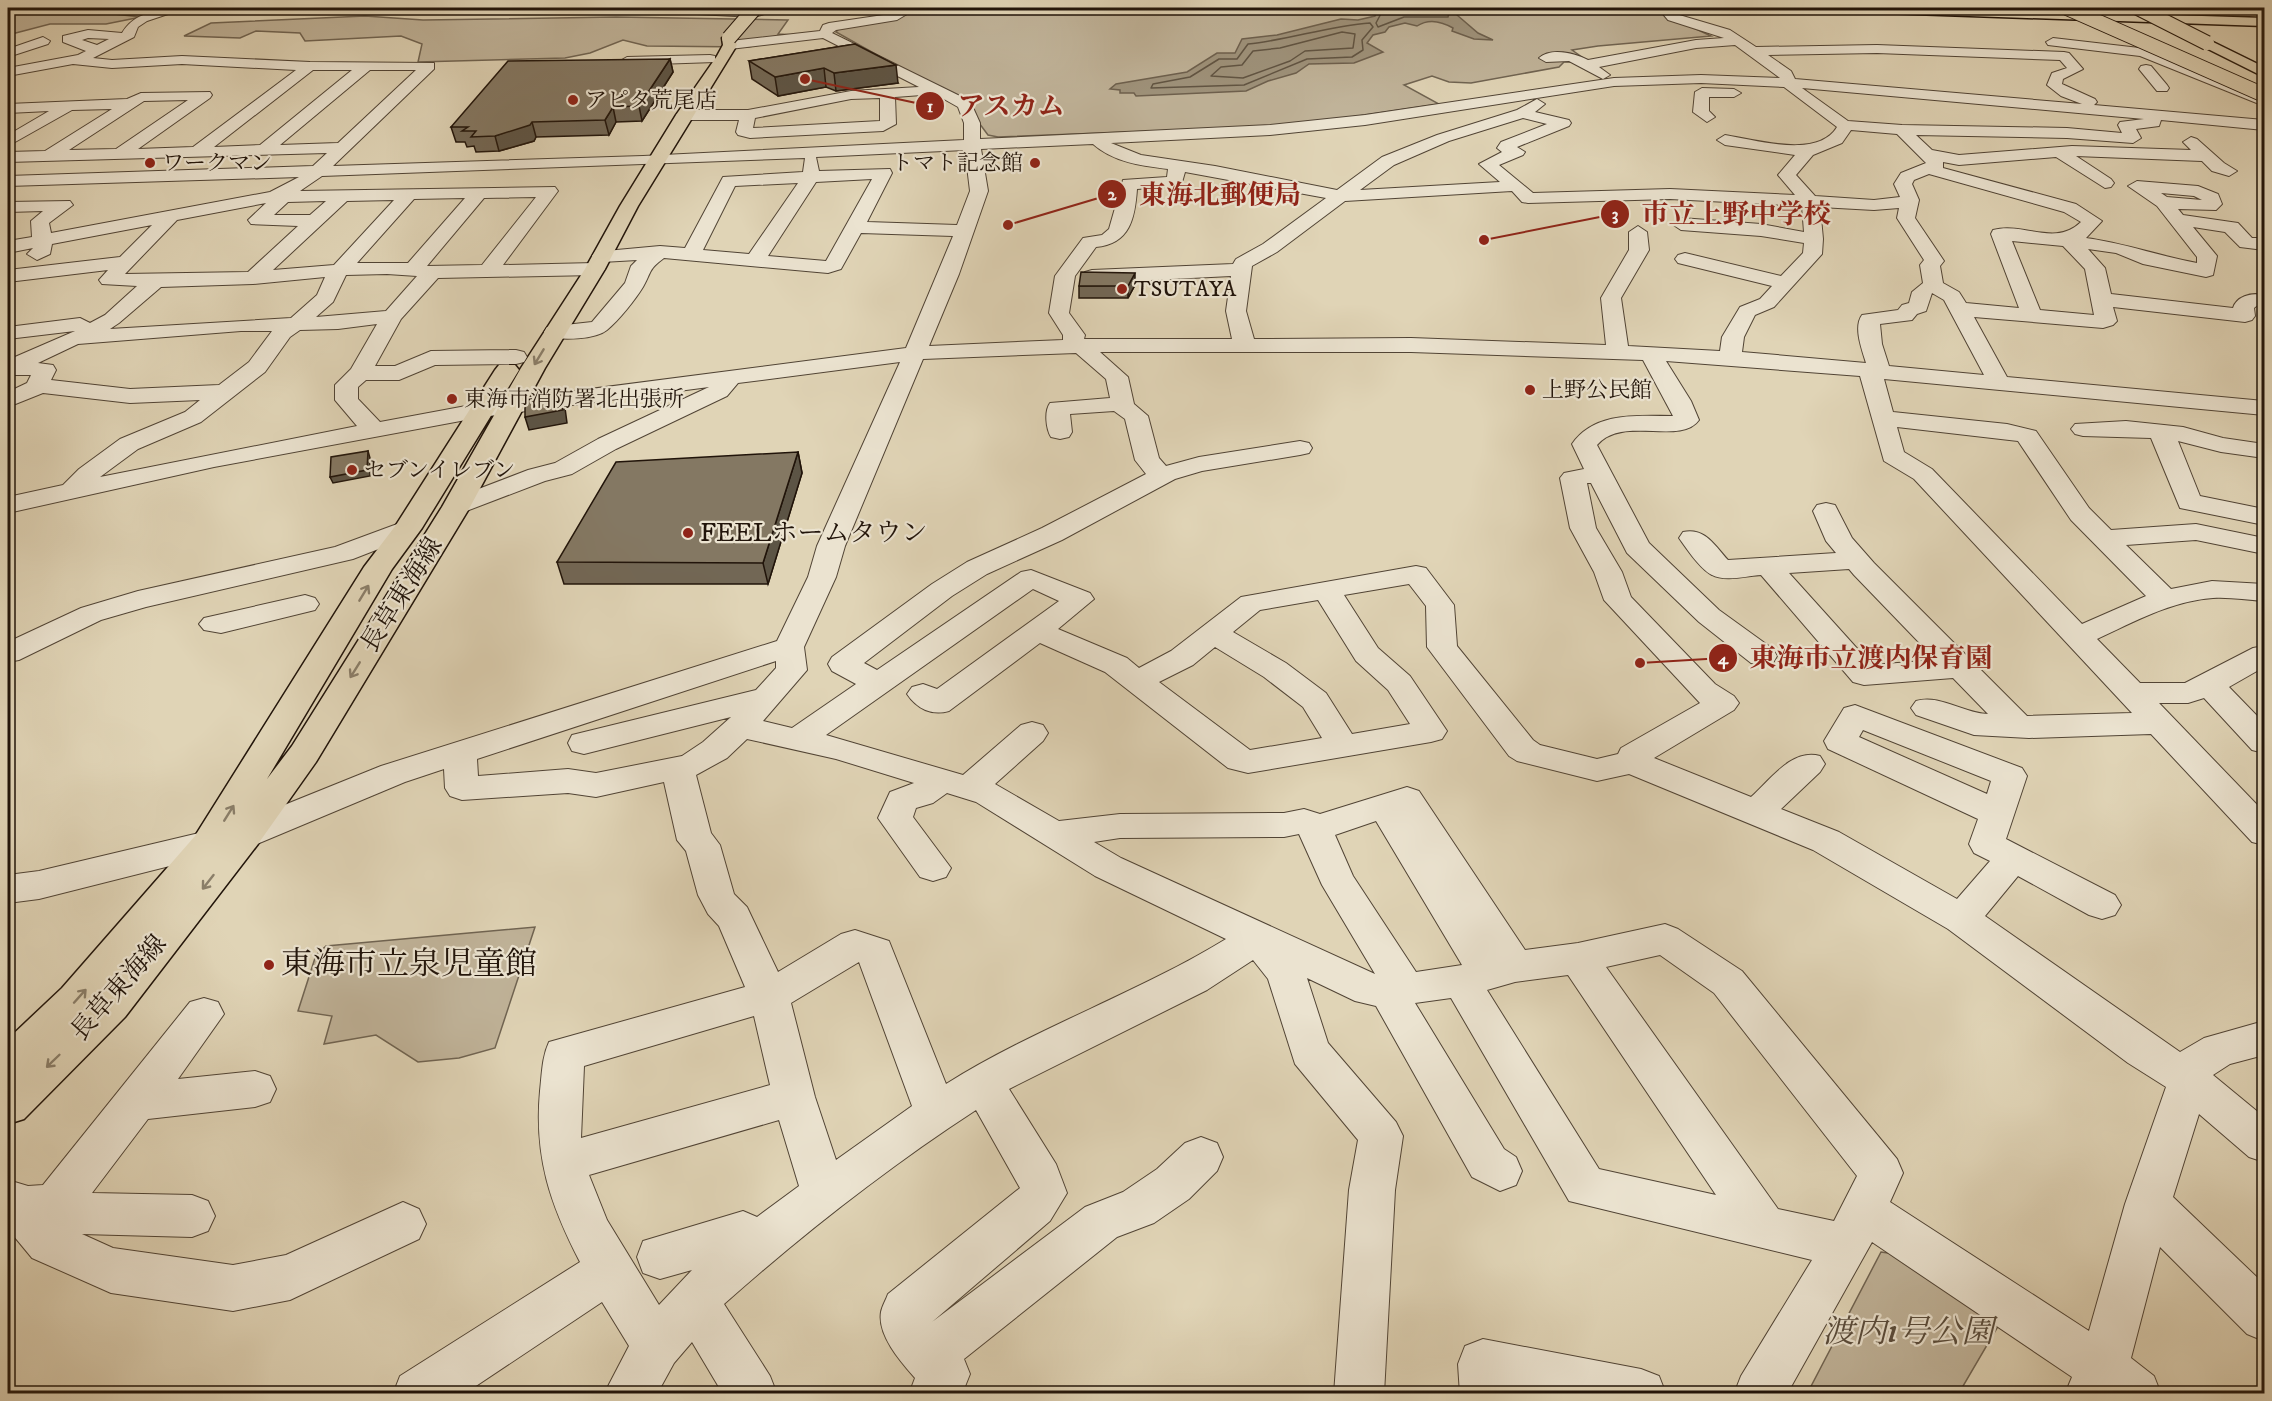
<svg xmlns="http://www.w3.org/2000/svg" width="2272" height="1401" font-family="'IM FELL DW Pica','Noto Serif JP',serif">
<rect width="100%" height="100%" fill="#e0d4b6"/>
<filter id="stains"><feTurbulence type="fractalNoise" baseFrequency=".00333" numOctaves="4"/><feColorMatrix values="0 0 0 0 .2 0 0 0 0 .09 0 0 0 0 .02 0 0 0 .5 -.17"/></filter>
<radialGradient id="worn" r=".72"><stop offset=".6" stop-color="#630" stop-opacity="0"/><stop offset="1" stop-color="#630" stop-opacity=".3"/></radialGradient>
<path fill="#c0b399" stroke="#706452" stroke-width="1.5" d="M59,8L141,17L106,24H50L8,35V9Z
M924,8H1656L1655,10L1711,36L1598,46L1572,50L1589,62H1564L1559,67L1471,83L1449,82L1432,76L1404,85L1439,104L1311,123L1258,127L998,137L988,135L965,104L836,32L840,27L891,20Z
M365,16L423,20L616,17L788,20L778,34L812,36L748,47L647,46L623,40L590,53L565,58L418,62L422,44L401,36L305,41L300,33L256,31L240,38L184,36L211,23Z
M535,927L495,1048L459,1058L418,1062L376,1035L324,1044L332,1016L298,1011L316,955L326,946Z
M1881,1252L1902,1255L2000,1323L1959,1393L1807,1394Z"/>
<path fill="#9f937c" stroke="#6d604e" stroke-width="1.5" d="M1379,8H1457V15L1478,33L1493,40L1474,39L1452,31L1453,28C1441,21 1429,18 1417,26L1405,23L1389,27L1385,32L1373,35L1367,43L1383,52L1354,63L1309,64L1296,73L1268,81L1246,91L1136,96L1134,93H1120V90L1110,89L1116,84L1187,72L1217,53H1235L1242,39L1277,35L1341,19L1358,20L1375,16Z"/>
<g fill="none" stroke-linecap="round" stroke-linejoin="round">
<path stroke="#605443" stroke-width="1.5" d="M1384,8L1376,23L1378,27L1404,17H1448L1450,8
M1370,23L1373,27L1362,40L1363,50L1352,57L1307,59L1244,85L1151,88L1153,84L1190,77L1219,59H1237L1248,44C1289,40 1328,26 1370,23Z
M1342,32L1355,34L1353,48L1305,51L1290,61L1243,78L1211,76L1221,67L1242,65L1253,51L1280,48Z"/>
<defs>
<path id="minor" d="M168,8H186L147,21L138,27L134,37L93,58L112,60L182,56L310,62L434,63V69L333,166L643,156L964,140V123L958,107L935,94L895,97L896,124L883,131L750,138L738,135L736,132L739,120H684L676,115L684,110H748L851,91L919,87L823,38L730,49L723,45L730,41L820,31L823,25L829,23L890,14L902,8H917L897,20L836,30L832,33L970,101L980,123V139L1270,125L1365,115L1614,78L1701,75L1780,78L1735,45L1696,48L1599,67L1610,75L1603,79L1569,61L1546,62L1539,58C1551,47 1575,53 1588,60L1696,40L1724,38L1668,20L1658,8H1670L1676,14L1730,30L1756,47L1877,45L2064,52L2069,53L2083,69L2063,79L2062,84L2095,99L2097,102L2094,105L2264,120V130L2161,120L2159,126L2136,129L2141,138L2133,143L2067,138L1916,135L1932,150L1959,155L2072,146L2191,150L2183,142L2191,137L2197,139L2224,163L2237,171L2229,176L2212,171L2202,161L2076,156L2111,179L2114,183L2111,187L2105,188L2056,157L1959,165L1943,162V168L2076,204L2102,221L2086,238C2124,243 2159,256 2197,263V257L2157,206L2128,186L2137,181L2198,186L2218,194L2222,204L2216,210L2178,209L2183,215L2238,223L2252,238H2264V250L2240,247L2225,232L2193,227L2217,256L2213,275L2206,277L2143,264L2116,253L2088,249L2105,268L2111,294L2233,308C2236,297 2251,292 2262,295L2264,300L2254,308L2255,316L2252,320L2245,322L2113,307L2117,321L2113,325L2103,328L1974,317L2007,377L2264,401V415L1884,379L1893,412L2007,424L2036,431L2089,508L2111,530L2196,524L2264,538V554L2196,540L2126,545L2171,589L2212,581L2264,584V601C2247,600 2230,597 2213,598C2171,601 2134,622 2097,639L2140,683H2185L2253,648L2264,646V667L2229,687L2264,723V753L2252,750L2204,698L2188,703H2159L2264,812V845L2252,842L2151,734L2029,738L1974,735L1916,715L1911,708L1916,701C1940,694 1963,713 1988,714L1953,678L1864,685L1853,682L1761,575C1747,576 1724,582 1712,575C1700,569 1687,549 1679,538L1683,532C1705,527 1715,546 1728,560L1836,553L1826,541L1813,511L1817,505L1826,503L1835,505L1852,538L1874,563L2027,716L2132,713L1914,479L1884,461L1860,376L1666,361L1691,401L1699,420C1681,446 1622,415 1597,445L1649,543L1719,610L1773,649L1777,656L1773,663L1762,665L1751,663L1699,622L1627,553L1591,483H1587L1596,528L1622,572L1631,597L1715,684L1734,696L1739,703L1734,710L1654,758L1751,797C1770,780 1792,748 1820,756L1825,764L1820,772L1781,809L1839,832L1957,899L1990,861L1974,853L1969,844L1978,819L1828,749L1824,741L1844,708L1855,705L2022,768L2027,776L2006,839L2115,895L2121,905L2115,915L2102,919L2089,915L2018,876L1985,916L2180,1052L2204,1038L2264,1021V1055L2230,1064L2213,1075L2264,1117V1162L2249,1157L2199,1114L2173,1197L2264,1284V1341L2247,1334L2160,1247L2131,1358L2154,1376L2161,1394H2065L2072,1377L1872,1242L1787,1394H1734L1741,1376L1812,1260L1569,1201L1451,998L1415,1003L1504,1149L1516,1157L1522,1171L1516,1185L1500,1191L1472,1177L1376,1006L1355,1001L1307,978L1328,1043L1396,1122L1403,1136L1395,1190L1384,1394H1334L1349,1190L1358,1140L1295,1064L1268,979L1253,960L1207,990L1009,1089L1056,1164L1067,1193L1050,1221L932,1322L1085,1207L1123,1192L1157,1169L1185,1143L1201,1137L1217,1143L1223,1157L1217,1171L1189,1199L1154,1223L1117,1237L964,1359L970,1374L962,1394H909L915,1378C901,1362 877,1335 881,1312C882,1306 886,1300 888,1294L1020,1188L976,1110C887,1168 803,1234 724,1304L770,1376L777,1394H723L692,1342L674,1363L657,1394H604L629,1346L602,1302L464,1394H393L400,1376L580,1262C550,1204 534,1157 540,1091C542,1073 542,1057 549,1042L745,987L719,926L708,914L698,895L686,851L677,840L664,782L596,797L568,793L462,800L450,796L445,788L444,769L405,782L257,844L39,899L8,903V875L39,871L237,824L381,766L777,641L808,577L817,546L900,362L738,383L727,396L616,449L572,474L545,481L456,515L447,513L443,507L447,501L528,470L555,463L598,439L709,387L482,417L214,467L8,513V497L63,485L79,469L120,439L185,412L200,400L130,403L43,393L8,407V392L27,383L31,375H8V360L75,331L8,339V327L80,318L90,323L105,315L137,286L102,284L99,280L108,270L8,282V270L120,257L152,225L52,244L50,254L37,260L27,254L33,248L8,253V241L32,237L31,221L43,211L8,212V202L70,201L73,205L49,223L51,233L270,192L299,177L8,186V176L313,166L327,153L8,162V152L45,151L112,109L72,110L8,146V135L49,111L8,113V104L127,99L141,93L210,92L212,95L210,98L138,149L193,147L296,70L182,64L112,68L73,64L8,76V68L78,55L86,51L63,42V36L88,30L122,33C133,15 148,13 168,8ZM88,38L109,39L97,45L82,40ZM1877,53L2060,60L2067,68L2052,73L2047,85L2061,96L2082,104L1795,79L1791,71L1768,55ZM313,70H352L260,145L214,147ZM370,70H416L338,143L280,145ZM1701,83L1784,87L1837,127C1818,159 1756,140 1725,135L1717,140L1725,145L1795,155L1778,175L1795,195L1670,189L1533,193L1499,165L1523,155L1525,152L1517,147L1569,126L1571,123L1569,120L1535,112L1545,104L1537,99L1517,110L1437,135L1382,157L1337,190L1215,166L1141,155L1111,143L1270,135L1365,125L1614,86ZM1802,88L2144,119L2120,122L2118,125L2122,133L2067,128L1902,125L1848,121ZM880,98V121L753,128L755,118L851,99ZM188,100L116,149L69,150L144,101ZM1523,118L1547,124L1501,142L1497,148L1502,152L1479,164L1500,182L1360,190L1394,165L1449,141ZM1851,130L1897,134L1926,163L1901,173L1894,184L1900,197L1874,200L1815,196L1796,175L1813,155L1842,143ZM1093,144C1113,162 1142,166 1168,169L1167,177L1123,180L1109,229L1102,235L1083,238L1055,276L1049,313L1063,335V340L929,346L959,274L988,191L981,149ZM965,150L970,191L957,225L867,222L892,173L890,169L819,171L816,157ZM805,158L803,172L723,177L685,248L660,246L595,252L592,256L602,262L637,260L631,266L625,283L592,322L547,327L544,332L547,337C562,340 595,340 607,330C619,320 635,300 643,287C652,271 648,270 664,258L828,273L841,269L861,233L953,236L906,348L482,403L380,422L358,399V387L366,380H399L435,365L516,364L524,362L527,357L524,352L516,350L431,351L395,366H375L401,319L438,278L595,275L605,269L595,263L503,265L558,191L555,187L300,191L322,176ZM1185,172L1326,198L1263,244L1236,259L1233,264L1092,270L1085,272L1082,276L1085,280L1111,282L1231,276L1226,311L1232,339H1084L1085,335L1069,313L1075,276L1096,247C1130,244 1135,218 1137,189L1181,186ZM1929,174L2064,212L2081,222C2055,247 2024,222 1993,230L1991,234L2019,308L1966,303L1959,292L1943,283L1940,266L1944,261L1915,218L1919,200L1912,184L1914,180ZM872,179L826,261L768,256L816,182ZM798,183L749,254L703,250L735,186ZM1512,191L1522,202L1528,203L1670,199L1802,206L1804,232L1761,224L1681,218L1672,224L1681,230L1761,236L1804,243L1803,253L1781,276L1685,253L1678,255L1675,259L1678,263L1772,286L1760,299L1740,307L1722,337L1720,351L1628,346L1621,298L1649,250L1647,232L1638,226L1629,232V250L1601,298L1606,345L1411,338L1254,339L1246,311L1252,266L1277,252L1345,201ZM2161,193L2194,196L2202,200L2167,197ZM536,197L482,265L427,266L484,198ZM465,198L408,263H357L414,199ZM394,200L334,265L273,270L347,201ZM326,201L310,215H274L288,202ZM266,203L248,220L251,224L298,226L248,272L125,274L177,220ZM1820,207L1874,210L1899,208L1897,218L1924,260L1920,265L1923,283L1912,292L1909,303L1902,305L1898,310L1862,315C1853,327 1862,350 1866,363L1742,352L1744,337L1755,315L1774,307L1822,254L1823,239ZM2012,241L2063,246L2085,269L2094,315L2040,310ZM387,274L417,276L386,311L316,317L333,302L346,275ZM325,277L317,295L291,318L110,329L119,323L161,287L253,284ZM1932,293L1944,300L1984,375L1889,366L1882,344L1880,324L1912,320L1917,314L1926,311ZM377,324L351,369L335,385V400L357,426L100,477L138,449L201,422L265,372L290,337L300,330L338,329ZM241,331H272L249,362L219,385L130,389L51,380L56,370L53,365L38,363L78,344ZM1100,352H1411L1643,360L1673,416C1638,416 1595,411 1572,444L1584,469L1564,473L1560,478L1570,528L1594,572L1604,600L1700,703L1621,748L1618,754L1597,759L1540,745L1533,740L1457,646L1454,605L1426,568L1416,566L1241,597L1171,651L1139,668L1127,658L1058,629L1094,599L1090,593L1031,570L1021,572L877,670L864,663L952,596L987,574L1062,540L1175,479L1202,471L1300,455L1309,453L1312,448L1309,443L1300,441L1199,457L1166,466L1159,458L1148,416L1134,404L1128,377ZM1076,353L1106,379L1110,398L1050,403C1044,411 1046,429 1051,437L1060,439L1069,437L1072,432L1070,414L1114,411L1125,419L1135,460L1146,474L1042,528L967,562L932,584L832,657L828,664L832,671L856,684L792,728L763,721L807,670L804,647L836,577L845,546L923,359ZM1897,427L2018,441L2071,520L2146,596L2082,624L1932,469L1904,452ZM1849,569L1854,575L1936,660L1872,665L1789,573ZM1409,584L1426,606L1427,647L1509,756L1517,761L1597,781L1629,774L1813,850L1948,929L2128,1063L2166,1087L2125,1204L2089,1331L1890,1202L1903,1173L1897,1159L1742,971L1678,929L1665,924L1578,943L1525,950L1419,791L1407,787L1320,814L1304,809L1284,813L1120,814L1059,821L995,784L1043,741L1048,733L1043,725L1032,722L1021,725L963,775L826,735L1033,589L1059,601L937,689L923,684L912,687L907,694C917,709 932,716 949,711L1040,643L1105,672L1228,768L1248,773L1431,742L1442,739L1447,731L1410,676L1378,648L1344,595ZM1318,600L1356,661L1388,690L1410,724L1352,734L1326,693L1286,663L1233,632L1260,610ZM1215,647L1264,677L1303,707L1322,738L1250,750L1159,682L1193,665ZM776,661V668L756,690L572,735L568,743L572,751L584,754L731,717L703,742L682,756L596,773L568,769L478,776L477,759ZM1863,730L1991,781L1987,794L1859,737ZM747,739L836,759L914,783L890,792L878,818L920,877L933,881L946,877L951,868L913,817L916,808L933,803L947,793L976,802L1095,876L1226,939C1136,994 1035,1028 946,1084L889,941L855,930L841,934L778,972L747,907L734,894L720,845L711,833L696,775L727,758ZM1376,821L1462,965L1416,972L1353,876L1335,835ZM1299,834L1322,885L1375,974L1121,858L1094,842L1120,838L1284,837ZM1660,955L1714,993L1857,1176L1834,1221L1778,1209L1606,967ZM859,962L912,1106L836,1160L815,1097L791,1003ZM1568,975L1716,1195L1599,1169L1487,990L1515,982ZM754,1016L770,1085L581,1138L584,1066ZM779,1120L799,1186L757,1217L743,1211L643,1241L637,1257L643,1273L660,1279L692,1270L659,1305L607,1220L589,1175Z
M653,8H785L754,17L659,12Z
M43,37L50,41L48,44L8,57V49Z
M2053,38L2148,49L2264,97V106L2140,56L2048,45L2046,42Z
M710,55L715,56V62L627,65L620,61L627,57Z
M2146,65L2151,66L2167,85L2169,88L2167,91H2157L2139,69L2141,66Z
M1702,88L1734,89L1741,93L1734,97H1709V111L1715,117L1707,122L1693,112L1695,92Z
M2126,421L2183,427L2223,438L2264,444V458L2221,452L2178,441L2200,496L2264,509V525L2180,508L2151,438L2083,436L2075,434L2071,429L2075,424Z
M408,520L417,522L421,528L417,534L353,559L146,607L101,620L19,660L8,662V642L81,608L138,591L335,547Z
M305,595L315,598L319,604L315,610L221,633L204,630L199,624L204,618Z
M204,998L218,1002L224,1014L178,1079L255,1071L270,1076L276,1089L270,1102L255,1107L148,1119L92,1193L192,1195L208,1201L215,1216L208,1231L192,1237L82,1234L113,1248L233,1265L286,1255L403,1202L419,1209L426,1224L419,1239L290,1300L233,1311L111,1293L32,1258L8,1229V1180L28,1186L43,1185L190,1002Z
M1483,1339L1641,1369L1659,1376L1666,1394H1460L1458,1364L1465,1346Z"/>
<path id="major" d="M729,34L734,35L737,45L638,206L605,269L545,368L470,507L316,762L258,844L125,1017L24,1119L8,1124V1039L62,988L195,836L364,567L396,525L495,370L499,365H515L519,370L422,528L392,569L267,779L292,746L442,507L521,368L585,269L620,206L676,115L717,56L723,45L722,38Z"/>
<path id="highway" d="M1849,8H1955L2264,18V26L1855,12Z
M2207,39L2264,67V77L2202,46V40Z"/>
</defs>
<use href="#minor" stroke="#514435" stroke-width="2"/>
<use href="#major" stroke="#21140a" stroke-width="3"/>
<use href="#highway" stroke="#21140a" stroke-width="3"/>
<use href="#minor" fill="#ebe3d0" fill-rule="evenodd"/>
<use href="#major" fill="#e0d4b6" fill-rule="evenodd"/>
<use href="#highway" fill="#e0d4b6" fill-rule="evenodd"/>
<defs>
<path id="rail" d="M1961,8L2264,13"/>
</defs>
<use href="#rail" stroke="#21140a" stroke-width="3"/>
<use href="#rail" stroke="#ebe3d0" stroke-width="2" stroke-dasharray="6" stroke-linecap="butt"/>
<defs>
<path id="major-bridge" d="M729,38L755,8"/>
<path id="highway-bridge" d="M2067,8L2264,95
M2138,8L2207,43"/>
</defs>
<use href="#major-bridge" stroke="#21140a" stroke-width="16" stroke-linecap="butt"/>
<use href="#highway-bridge" stroke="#21140a" stroke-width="16" stroke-linecap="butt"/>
<use href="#major-bridge" stroke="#e0d4b6" stroke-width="14"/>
<use href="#highway-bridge" stroke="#e0d4b6" stroke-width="14"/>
</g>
<path fill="#726755" stroke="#21140a" stroke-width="1.5" d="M855,44L898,83L836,91L826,87L778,96L752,79L749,61Z
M670,59L673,72L642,121L616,122L609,135L536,137L534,141L499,151L476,152L474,146L467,147L465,142H456L451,127Z
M1135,285L1128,298H1079V286Z
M798,452L802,473L768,584H564L557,562Z"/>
<path fill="#5c5445" stroke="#21140a" stroke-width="1.5" d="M670,59L673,72L642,121L639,106Z
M896,65L898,83L836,91L834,73Z
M824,68L826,87L778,96L775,77Z
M613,107L616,122L609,135L605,120Z
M532,122L536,137L534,141L499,151L495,136Z
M1135,273V285L1128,298V286Z
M561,395L565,408L567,423L529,430L525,417Z
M368,451L370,458V476L333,483L330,477Z
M798,452L802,473L768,584L763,563Z"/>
<path fill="#847863" stroke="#21140a" stroke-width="1.5" d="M855,44L896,65L834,73L824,68L775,77L749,61Z
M670,59L639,106L613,107L605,120L532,122L530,125L495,136L471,137L476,131H462L468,127H451L508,61Z
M1081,272L1135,273L1128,286H1079Z
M561,395L563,410L525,417V400Z
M368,451L367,470L330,477L331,457Z
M798,452L763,563L557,562L616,462Z"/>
<defs><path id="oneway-shaft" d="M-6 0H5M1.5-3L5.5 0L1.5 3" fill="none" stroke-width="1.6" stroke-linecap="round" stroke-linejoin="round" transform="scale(1.5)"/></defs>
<g stroke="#8a7e69">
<use href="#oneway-shaft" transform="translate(539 357) rotate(121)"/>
<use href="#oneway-shaft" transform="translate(364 593) rotate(-59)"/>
<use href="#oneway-shaft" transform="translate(355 670) rotate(122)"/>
<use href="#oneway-shaft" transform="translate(229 813) rotate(-58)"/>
<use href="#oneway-shaft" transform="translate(208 882) rotate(128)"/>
<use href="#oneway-shaft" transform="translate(80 996) rotate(-48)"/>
<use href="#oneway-shaft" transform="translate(53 1061) rotate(136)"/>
</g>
<g fill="#8f2418" stroke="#ebe3d0" stroke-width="2">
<circle cx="573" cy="100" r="6"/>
<circle cx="150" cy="163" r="6"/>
<circle cx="1035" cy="163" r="6"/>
<circle cx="1122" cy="289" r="6"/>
<circle cx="1530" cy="390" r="6"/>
<circle cx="452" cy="399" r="6"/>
<circle cx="352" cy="470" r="6"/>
<circle cx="688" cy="533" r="6"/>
<circle cx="269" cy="965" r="6"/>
</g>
<g text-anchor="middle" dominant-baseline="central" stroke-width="4.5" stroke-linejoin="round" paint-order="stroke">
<g font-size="22" fill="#21140a" stroke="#ebe3d0" text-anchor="start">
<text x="585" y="100">アピタ荒尾店</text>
<text x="162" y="163">ワークマン</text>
<text x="1023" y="163" text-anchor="end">トマト記念館</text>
<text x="1134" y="289">TSUTAYA</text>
<text x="1542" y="390">上野公民館</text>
<text x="464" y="399">東海市消防署北出張所</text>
<text x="364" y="470">セブンイレブン</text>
</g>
<g font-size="26" fill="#21140a" stroke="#ebe3d0" text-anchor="start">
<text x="700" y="533">FEELホームタウン</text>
</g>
<g font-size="26" fill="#21140a" stroke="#ebe3d0">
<text transform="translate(402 595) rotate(-58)">長草東海線</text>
<text transform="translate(119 988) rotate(-49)">長草東海線</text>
</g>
<g font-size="32" fill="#21140a" stroke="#ebe3d0" text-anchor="start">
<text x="281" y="965">東海市立泉児童館</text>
</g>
<g font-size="32" font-style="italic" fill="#594c3c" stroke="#ebe3d0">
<text x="1908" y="1333">渡内1号公園</text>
</g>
</g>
<path fill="none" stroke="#8f2418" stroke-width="2" d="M805 79L930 106M1008 225L1112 194M1484 240L1615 214M1640 663L1723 658"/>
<g fill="#8f2418" stroke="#ebe3d0" stroke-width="2">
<circle cx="805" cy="79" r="6"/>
<circle cx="1008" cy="225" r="6"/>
<circle cx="1484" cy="240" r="6"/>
<circle cx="1640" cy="663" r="6"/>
<circle cx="930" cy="106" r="15"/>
<circle cx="1112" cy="194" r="15"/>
<circle cx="1615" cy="214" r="15"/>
<circle cx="1723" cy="658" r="15"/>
</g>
<g font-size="18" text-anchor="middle" font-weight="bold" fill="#fff">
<text x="930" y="112">1</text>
<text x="1112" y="200">2</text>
<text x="1615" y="220">3</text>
<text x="1723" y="664">4</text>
</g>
<g font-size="27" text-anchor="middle" font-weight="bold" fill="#8f2418" stroke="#ebe3d0" stroke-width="4.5" stroke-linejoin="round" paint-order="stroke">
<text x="1011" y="115">アスカム</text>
<text x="1220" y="204">東海北郵便局</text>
<text x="1736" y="223">市立上野中学校</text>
<text x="1871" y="667">東海市立渡内保育園</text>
</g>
<rect width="2272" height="1401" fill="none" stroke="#e0d4b6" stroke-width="30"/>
<rect x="9" y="9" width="2254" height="1383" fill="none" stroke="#21140a" stroke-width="3"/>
<rect x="15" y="15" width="2242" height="1371" fill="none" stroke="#21140a" stroke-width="1.5"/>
<rect width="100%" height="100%" filter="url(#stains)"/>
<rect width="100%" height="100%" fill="url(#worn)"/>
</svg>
